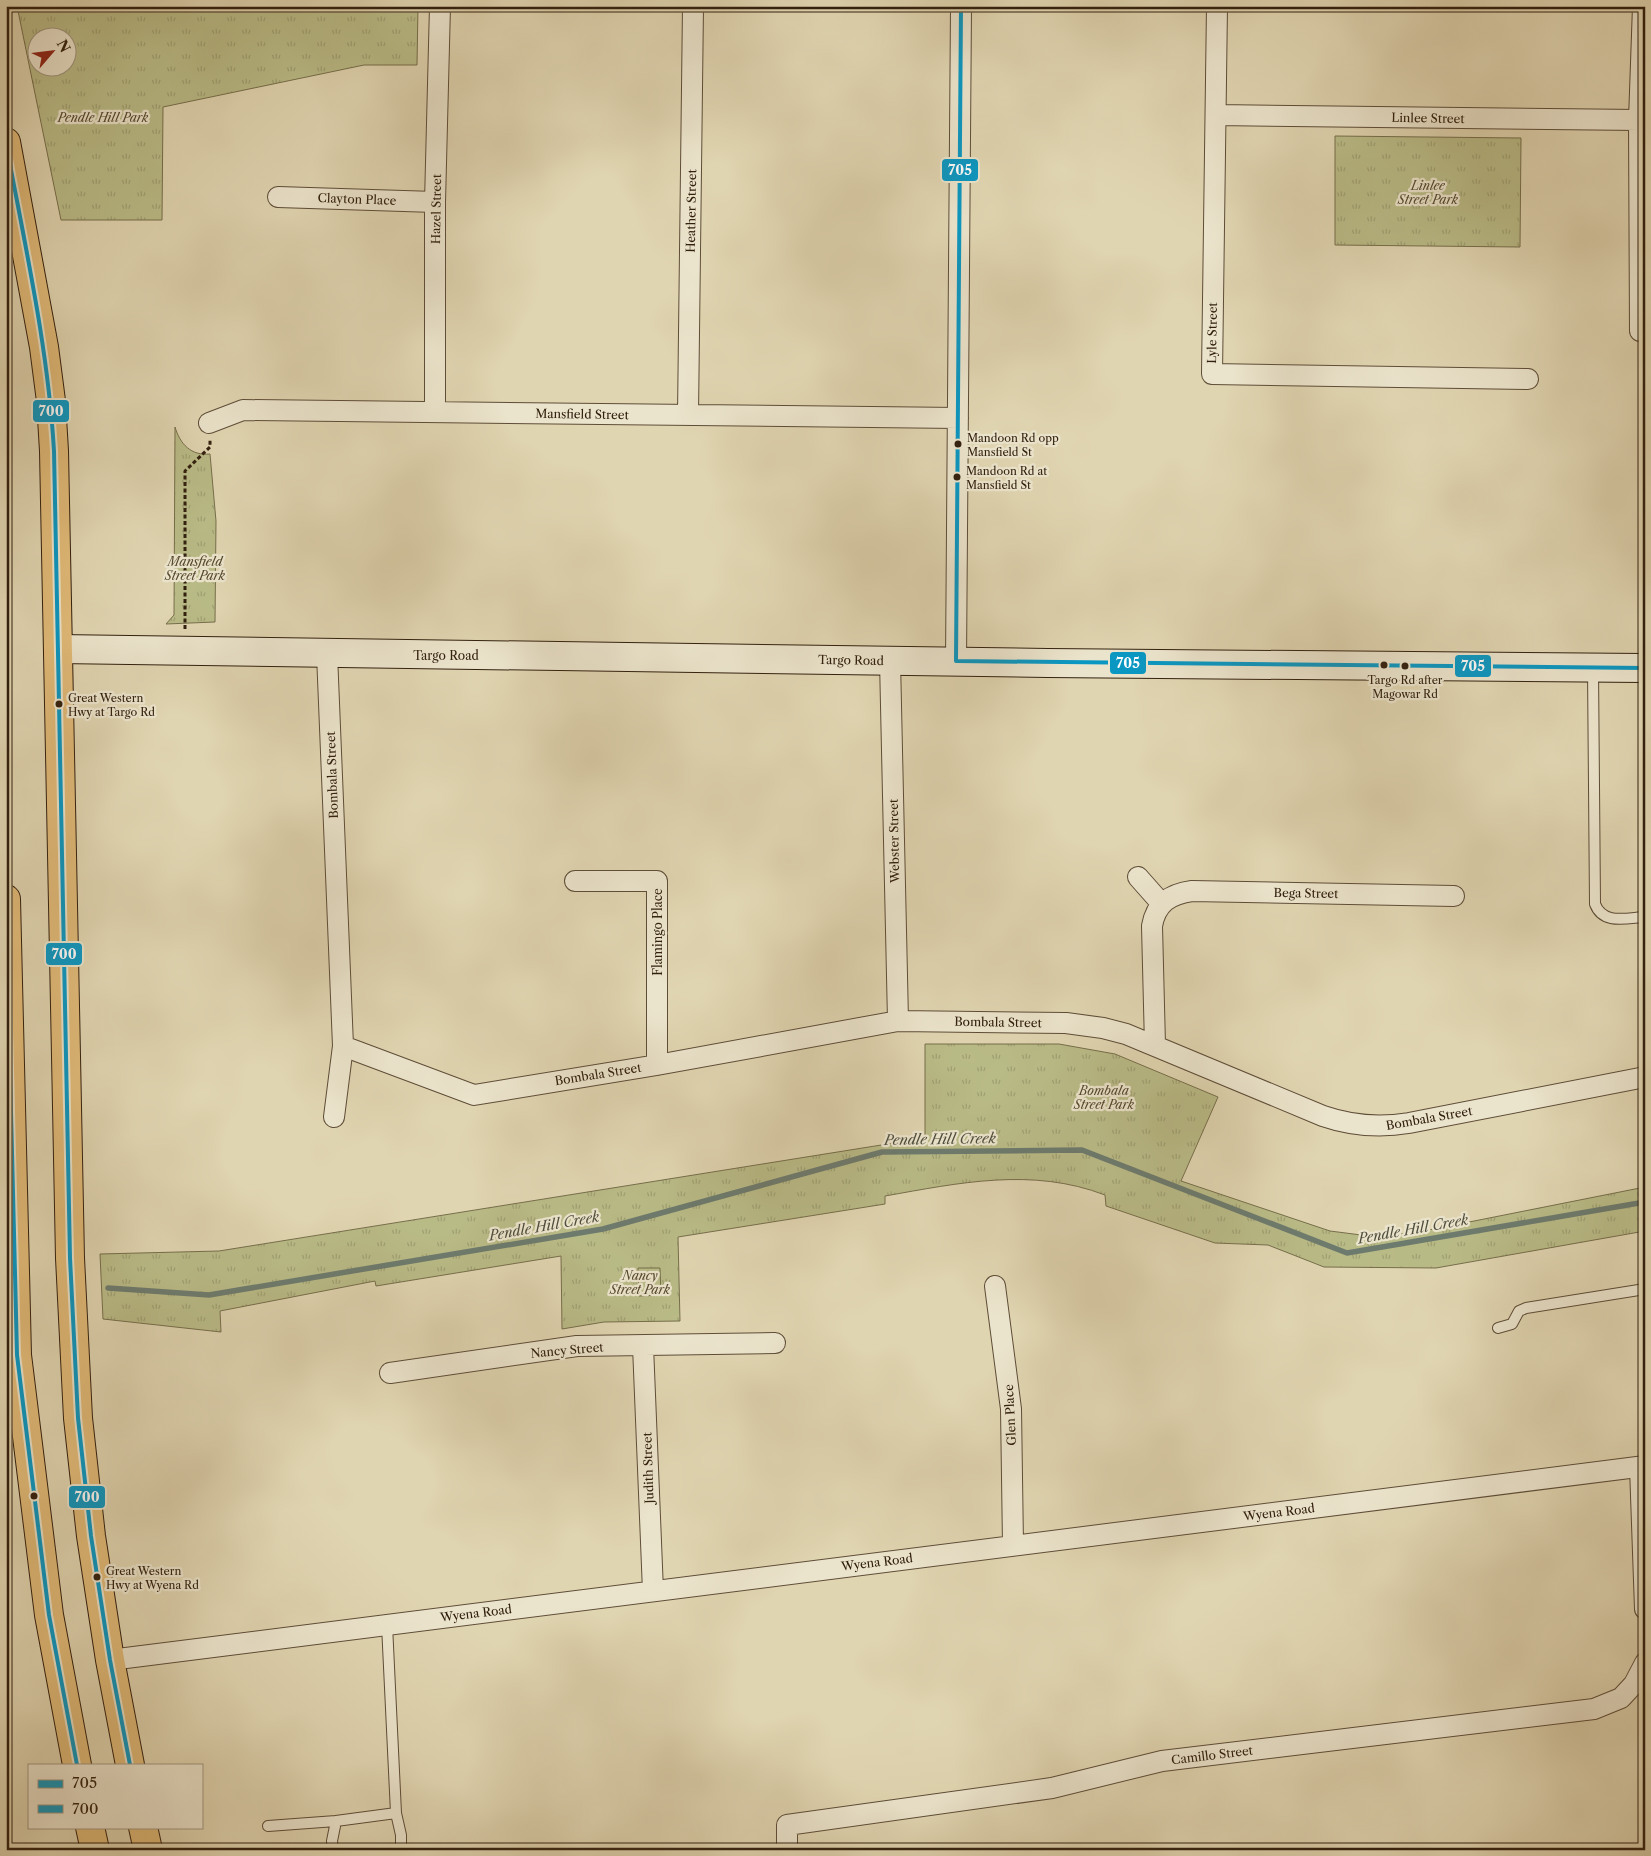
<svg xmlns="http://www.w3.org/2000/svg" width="1651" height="1856" font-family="'Libre Caslon Text',serif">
<defs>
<pattern id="park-tufts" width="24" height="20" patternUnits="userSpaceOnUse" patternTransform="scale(1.25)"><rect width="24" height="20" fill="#b9bb87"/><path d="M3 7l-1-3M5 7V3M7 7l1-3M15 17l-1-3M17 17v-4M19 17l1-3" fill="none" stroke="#a0a073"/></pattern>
</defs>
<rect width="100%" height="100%" fill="#e0d5b1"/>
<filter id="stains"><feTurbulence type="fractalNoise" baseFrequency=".004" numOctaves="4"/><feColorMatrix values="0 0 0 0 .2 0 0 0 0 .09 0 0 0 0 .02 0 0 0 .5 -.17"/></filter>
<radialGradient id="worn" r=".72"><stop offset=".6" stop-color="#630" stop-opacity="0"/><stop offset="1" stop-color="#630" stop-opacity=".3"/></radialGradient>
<path fill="url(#park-tufts)" stroke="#766e4b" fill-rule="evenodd" d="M17,6H418L417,65H364L163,107L162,220H61ZM38,38H68V68H38Z
M1335,136L1521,138L1520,247L1335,245Z
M175,427C180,444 191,456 210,454L216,521L215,622L166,624L174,615Z
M925,1044H1059L1115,1054L1218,1097L1181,1181L1330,1231L1369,1236H1387L1434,1229L1645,1187V1231L1436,1268L1324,1267L1268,1245L1215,1243L1106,1206L1105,1195C1032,1167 959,1183 885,1196V1204L678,1237L680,1321L604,1322L562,1329L561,1256L376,1286L375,1281L220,1311L221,1332L103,1319L100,1254L219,1251L925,1138Z"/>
<path fill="#b9bb87" stroke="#766e4b" d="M638,1268H660L661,1295L639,1296Z"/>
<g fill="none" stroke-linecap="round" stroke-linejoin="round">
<path stroke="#6d7b6e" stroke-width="5.5" d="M108,1288L209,1295L603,1229L882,1152L1082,1150L1347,1253L1645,1202"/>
<defs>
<path id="lane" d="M1593,669L1595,904C1603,925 1626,918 1645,917
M1498,1328L1512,1324L1519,1311L1526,1308L1645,1289
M387,1625L396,1813L401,1835V1850
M268,1826L336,1821
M333,1850L332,1841L336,1821L396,1813"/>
<path id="street" d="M1217,6L1212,374L1528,379
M1216,115L1639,120
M278,197L435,202
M1640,331L1639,120L1643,6
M435,412V202L440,6
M688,415L693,6
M209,423L243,410L958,418
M327,654L343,1046L334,1117
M890,660L898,1021
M956,661L961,6
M1138,877L1161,903
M575,881H657V1065
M1155,1045L1152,926C1156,903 1170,894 1192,891L1454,896
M343,1046L474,1095L657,1065L898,1021L1066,1023L1103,1028L1126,1034L1323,1116C1352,1126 1379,1128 1409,1123L1645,1077
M995,1286L1011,1409L1013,1545
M643,1346L653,1591
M390,1373L577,1346L775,1343
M1640,1467L1645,1609
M110,1660L1645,1466
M787,1850V1825L1052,1788L1162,1761L1594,1709L1621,1698L1634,1684L1645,1663"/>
<path id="secondary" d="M58,649L1048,663L1645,668"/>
<path id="highway" d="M6,142L44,347L51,401L54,451L70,1258L78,1418L91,1536L110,1660L130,1765
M6,899L17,1355L49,1615L77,1765
M90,1827L95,1850
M143,1827L148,1850"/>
</defs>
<use href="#lane" stroke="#5e4d38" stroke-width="12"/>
<use href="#street" stroke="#5e4d38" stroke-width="22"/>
<use href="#secondary" stroke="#32200f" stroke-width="30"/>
<use href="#highway" stroke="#32200f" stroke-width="30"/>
<path stroke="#32200f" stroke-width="3" stroke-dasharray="4 2.5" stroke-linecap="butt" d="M185,629V471L210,447V440"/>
<use href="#lane" stroke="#ebe4cc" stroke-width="10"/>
<use href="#street" stroke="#ebe4cc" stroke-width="20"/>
<use href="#secondary" stroke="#ebe4cc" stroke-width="28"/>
<use href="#highway" stroke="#e0ba78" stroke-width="28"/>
<defs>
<path id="bus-1" d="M956,661L1645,668
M956,661L961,6"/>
<path id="bus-2" d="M6,143C25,246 48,347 54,451L70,1258L78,1418L91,1536L110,1660L130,1765
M6,909L17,1355L49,1615L77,1765"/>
</defs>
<use href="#bus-1" stroke="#ebe4cc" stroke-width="8"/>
<use href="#bus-2" stroke="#ebe4cc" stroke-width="8"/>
<use href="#bus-1" stroke="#0a97c2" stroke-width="4"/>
<use href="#bus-2" stroke="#0a97c2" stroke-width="4"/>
</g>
<g fill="#32200f" stroke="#ebe4cc" stroke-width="2">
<circle cx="958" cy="444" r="4.5"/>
<circle cx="957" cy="477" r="4.5"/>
<circle cx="1384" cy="665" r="4.5"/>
<circle cx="1405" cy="666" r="4.5"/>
<circle cx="59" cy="704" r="4.5"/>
<circle cx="34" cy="1496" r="4.5"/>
<circle cx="97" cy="1577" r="4.5"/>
</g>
<g text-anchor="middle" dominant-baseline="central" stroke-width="4.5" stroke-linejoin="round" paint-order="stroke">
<g font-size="11" fill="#32200f" stroke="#ebe4cc" text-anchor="start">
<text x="967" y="438">Mandoon Rd opp<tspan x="967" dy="14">Mansfield St</tspan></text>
<text x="966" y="471">Mandoon Rd at<tspan x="966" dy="14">Mansfield St</tspan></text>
<text x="1405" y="680" text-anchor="middle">Targo Rd after<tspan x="1405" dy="14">Magowar Rd</tspan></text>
<text x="68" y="698">Great Western<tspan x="68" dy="14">Hwy at Targo Rd</tspan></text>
<text x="106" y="1571">Great Western<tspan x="106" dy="14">Hwy at Wyena Rd</tspan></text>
</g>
<g font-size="12" font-style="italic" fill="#54472d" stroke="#ebe4cc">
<text x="103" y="117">Pendle Hill Park</text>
<text x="1428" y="185">Linlee<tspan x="1428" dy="14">Street Park</tspan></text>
<text x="195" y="561">Mansfield<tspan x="195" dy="14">Street Park</tspan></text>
<text x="1104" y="1090">Bombala<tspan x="1104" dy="14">Street Park</tspan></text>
<text x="640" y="1275">Nancy<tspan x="640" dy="14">Street Park</tspan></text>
</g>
<g font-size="12" fill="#32200f" stroke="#ebe4cc">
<text transform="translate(1428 118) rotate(1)">Linlee Street</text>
<text transform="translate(357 199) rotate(2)">Clayton Place</text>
<text transform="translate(436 209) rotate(-89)">Hazel Street</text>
<text transform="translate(691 211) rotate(-89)">Heather Street</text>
<text transform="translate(1212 333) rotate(-89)">Lyle Street</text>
<text transform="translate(582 414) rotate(1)">Mansfield Street</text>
<text x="446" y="655">Targo Road</text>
<text transform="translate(851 660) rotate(1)">Targo Road</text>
<text transform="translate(332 775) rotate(-92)">Bombala Street</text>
<text transform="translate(894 841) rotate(-91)">Webster Street</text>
<text transform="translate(1306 893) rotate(1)">Bega Street</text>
<text transform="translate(657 932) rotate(-90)">Flamingo Place</text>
<text transform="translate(998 1022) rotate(1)">Bombala Street</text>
<text transform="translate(598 1074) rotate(-9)">Bombala Street</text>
<text transform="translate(1429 1118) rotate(-10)">Bombala Street</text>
<text transform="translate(567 1350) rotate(-5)">Nancy Street</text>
<text transform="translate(1010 1415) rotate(-93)">Glen Place</text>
<text transform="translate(648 1468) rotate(-92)">Judith Street</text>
<text transform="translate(1279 1512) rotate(-7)">Wyena Road</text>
<text transform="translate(877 1562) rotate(-7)">Wyena Road</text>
<text transform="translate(476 1613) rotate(-7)">Wyena Road</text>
<text transform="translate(1212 1755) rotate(-7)">Camillo Street</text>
</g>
<g font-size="14" font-style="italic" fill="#4f4e3e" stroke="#ebe4cc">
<text transform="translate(940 1139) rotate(-1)">Pendle Hill Creek</text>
<text transform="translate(544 1226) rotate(-10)">Pendle Hill Creek</text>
<text transform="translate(1413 1229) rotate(-10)">Pendle Hill Creek</text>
</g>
</g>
<g stroke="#ebe4cc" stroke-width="2">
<rect x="941" y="158" width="38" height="24" rx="5" fill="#0a97c2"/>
<rect x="32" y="399" width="38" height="24" rx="5" fill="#0a97c2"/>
<rect x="1109" y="651" width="38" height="24" rx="5" fill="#0a97c2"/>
<rect x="1454" y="654" width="38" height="24" rx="5" fill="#0a97c2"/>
<rect x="45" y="942" width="38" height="24" rx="5" fill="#0a97c2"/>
<rect x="68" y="1485" width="38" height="24" rx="5" fill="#0a97c2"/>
</g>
<g font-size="14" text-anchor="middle" font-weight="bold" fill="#fff">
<text x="960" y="175">705</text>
<text x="51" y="416">700</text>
<text x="1128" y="668">705</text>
<text x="1473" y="671">705</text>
<text x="64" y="959">700</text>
<text x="87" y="1502">700</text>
</g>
<rect width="1651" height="1856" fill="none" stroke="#e0d5b1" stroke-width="25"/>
<rect x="8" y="8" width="1636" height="1841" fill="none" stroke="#32200f" stroke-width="2.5"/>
<rect x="12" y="12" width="1626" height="1831" fill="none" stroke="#32200f"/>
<rect x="28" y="1764" width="175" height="65" fill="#ebe4cc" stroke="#a19680"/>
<rect x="38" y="1780" width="25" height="8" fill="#0a97c2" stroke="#a19680"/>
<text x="72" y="1788" font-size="15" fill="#32200f">705</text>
<rect x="38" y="1805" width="25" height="8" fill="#0a97c2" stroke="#a19680"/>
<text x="72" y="1814" font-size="15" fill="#32200f">700</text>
<g transform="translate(52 52) rotate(62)"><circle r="24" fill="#ebe4cc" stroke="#a19680"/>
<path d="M0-4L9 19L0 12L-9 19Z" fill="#8f2418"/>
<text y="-8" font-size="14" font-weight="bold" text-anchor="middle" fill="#32200f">N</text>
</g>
<rect width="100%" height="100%" filter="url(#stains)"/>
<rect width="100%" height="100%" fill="url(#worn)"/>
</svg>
